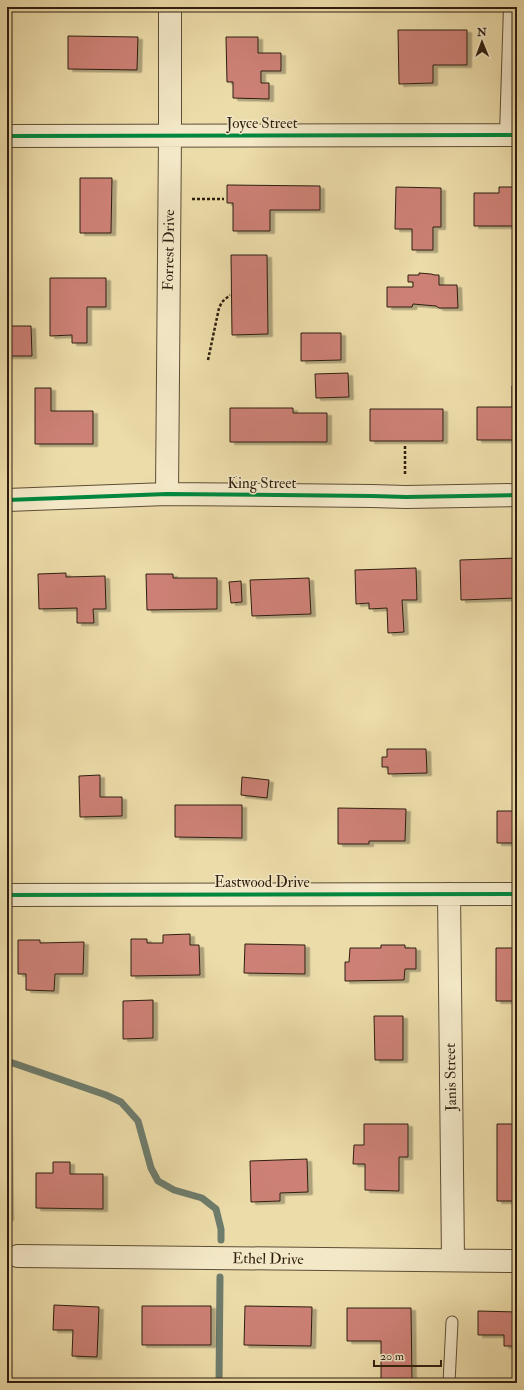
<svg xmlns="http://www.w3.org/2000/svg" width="524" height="1390" font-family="'IM FELL Double Pica',serif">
<defs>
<filter id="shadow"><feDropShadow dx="4.5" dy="2.5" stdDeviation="0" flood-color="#0004"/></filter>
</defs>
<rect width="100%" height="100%" fill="#ecdca9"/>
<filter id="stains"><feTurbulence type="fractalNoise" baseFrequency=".005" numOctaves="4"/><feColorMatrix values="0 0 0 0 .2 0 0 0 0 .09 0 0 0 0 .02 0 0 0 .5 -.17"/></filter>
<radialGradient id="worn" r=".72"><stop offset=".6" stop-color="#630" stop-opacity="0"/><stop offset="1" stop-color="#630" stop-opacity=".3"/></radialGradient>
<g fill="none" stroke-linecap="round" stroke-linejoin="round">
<path stroke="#6e7c6c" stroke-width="7" d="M7,1061L106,1095L121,1102L138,1121L151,1168L158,1181L174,1190L202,1198L216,1209L221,1229V1240
M219,1383L220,1277"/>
</g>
<path fill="#cd8176" stroke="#2e1e0f" filter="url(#shadow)" d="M398,30H467V65H433V83L399,84Z
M68,36L138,37L137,70L68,69Z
M226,37H258V53H281V71H261V83H269V99L233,98V82H227Z
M80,178H112L111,233H80Z
M227,185L320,186V210H270V231H233V203H227Z
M396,187L441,188V227H433V250H412V229H395Z
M499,187H517V226H474V193H499Z
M231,255H267L268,334L232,335Z
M419,273L431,274L435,275H439V285H457L458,308H439L436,306L413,304L412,307H387V287H413V282H408V275H419Z
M50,278H106V307H87V343H72V335L50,336Z
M7,326H31L32,356H7Z
M301,333H341V360L301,361Z
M348,373L349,397L316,398L315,374Z
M512,386H517V440H477V407H512Z
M35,388H51V411H93V444H35Z
M230,408H293V413H327V442H230Z
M370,409H443V441H370Z
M517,558V598L461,600L460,560Z
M416,568L417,600H402L404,632L388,633L387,608L369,609V603L356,604L355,570Z
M66,573V577L105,576L106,609H93L94,623H77V608L39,609L38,574Z
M146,574H173V578H217V609L147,610Z
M309,578L311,614L252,616L250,580Z
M241,581L242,602L231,603L229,582Z
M387,749H426L427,773L388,774V767H382V757H387Z
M100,775V797H122V816L80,817L79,776Z
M242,777L269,780L267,798L241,795Z
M175,805H242V838L175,837Z
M338,808L406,809L405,841H369V844H338Z
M497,811H517V843H497Z
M190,934V945H199L200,975L131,976V939H147V943H163V935Z
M18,940H40V943L84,942L83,974H55L54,991L26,990V974H18Z
M245,944L305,945V974L244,973Z
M381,945H405V948H416V969H405L404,980L345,981V962H349L350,948H381Z
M496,948H517V1001H496Z
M153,1000V1038L123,1039V1001Z
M374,1016H403V1060H375Z
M7,1083L9,1218H7Z
M364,1124H408V1157H399V1191L365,1190V1164H353L354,1145H364Z
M497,1124H517V1201H497Z
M307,1159L308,1192L280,1193V1201L251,1202L250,1161Z
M53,1162H70V1174H103V1209L36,1208V1173H53Z
M54,1305L99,1307L97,1357L72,1356L73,1330H53Z
M142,1306H211V1345H142Z
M245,1306L312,1307L311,1346L244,1345Z
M347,1308H411L412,1383H381V1341H347Z
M478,1311L517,1312V1346H504V1335H478Z"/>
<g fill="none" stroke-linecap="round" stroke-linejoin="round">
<defs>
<path id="lane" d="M449,1383L452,1322"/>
<path id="street" d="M511,134L515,7
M7,136L517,135
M167,494L170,136V7
M7,500L167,494L372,496L406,497L517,495
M449,894L453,1260
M7,895L517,894
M18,1256L517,1261"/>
</defs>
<use href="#lane" stroke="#5e4e36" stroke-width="13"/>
<use href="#street" stroke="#5e4e36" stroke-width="24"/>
<path stroke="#2e1e0f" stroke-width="2.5" stroke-dasharray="3 2" stroke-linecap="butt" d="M192,199H224
M208,360L219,308L222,302L230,295
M405,446V475"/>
<use href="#lane" stroke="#f3e8c7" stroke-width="11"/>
<use href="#street" stroke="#f3e8c7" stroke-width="22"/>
<defs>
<path id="cycleway" d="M7,136L517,135
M7,500L167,494L372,496L406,497L517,495
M7,895L517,894"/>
</defs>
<use href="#cycleway" stroke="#f3e8c7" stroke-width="6"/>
<use href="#cycleway" stroke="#00873e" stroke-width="4"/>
</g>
<g text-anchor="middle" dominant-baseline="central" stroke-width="3" stroke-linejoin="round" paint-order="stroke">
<g font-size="15" fill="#2e1e0f" stroke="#f3e8c7">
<text x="262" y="123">Joyce Street</text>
<text transform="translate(169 250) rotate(-89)">Forrest Drive</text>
<text x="262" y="483">King Street</text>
<text x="262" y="882">Eastwood Drive</text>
<text transform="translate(451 1077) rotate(-91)">Janis Street</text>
<text transform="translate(268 1259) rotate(1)">Ethel Drive</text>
</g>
</g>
<rect width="524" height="1390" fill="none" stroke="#ecdca9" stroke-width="24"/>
<rect x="8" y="8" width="508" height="1374" fill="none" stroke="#2e1e0f" stroke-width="2"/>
<rect x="12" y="12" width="500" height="1366" fill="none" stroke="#2e1e0f"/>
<g transform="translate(482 42) rotate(359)" stroke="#f3e8c7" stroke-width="3" paint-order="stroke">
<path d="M0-3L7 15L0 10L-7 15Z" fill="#2e1e0f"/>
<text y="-6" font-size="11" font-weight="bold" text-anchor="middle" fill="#2e1e0f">N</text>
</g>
<path d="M374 1360v6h67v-6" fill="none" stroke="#2e1e0f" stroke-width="2"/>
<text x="380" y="1360" font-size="12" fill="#2e1e0f" stroke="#f3e8c7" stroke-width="3" paint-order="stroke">20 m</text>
<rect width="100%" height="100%" filter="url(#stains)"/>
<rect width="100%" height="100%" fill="url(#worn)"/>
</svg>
